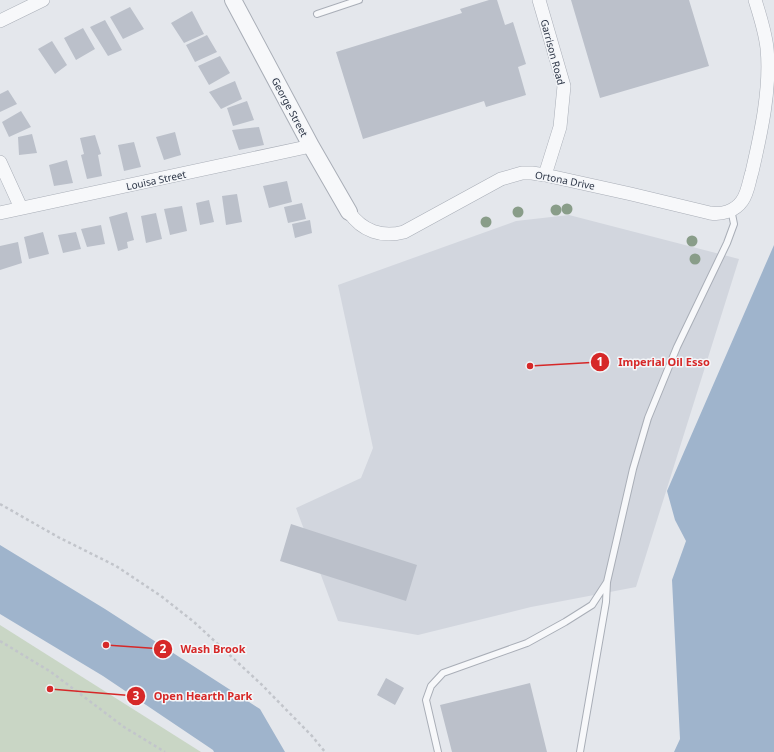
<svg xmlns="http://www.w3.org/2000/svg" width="774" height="752" font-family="'Noto Sans',sans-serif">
<rect width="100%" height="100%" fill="#e4e7ec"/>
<path fill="#d2d6de" d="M569,215L739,259L636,587L531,607L418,635L338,621L296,508L361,478L373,448L338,285L516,221Z"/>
<path fill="#c9d6c5" d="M0,625L201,752H0Z"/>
<path fill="#9fb4cc" d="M774,245V752H674L680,739L672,580L686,541L675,520L667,491Z
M0,545L105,609L260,709L285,752H214L213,750L103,676L0,614Z"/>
<path fill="#bbc0ca" d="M489,0H497L505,25L513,22L526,64L518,67L526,95L486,107L484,101L363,139L336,52L462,13L460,9Z
M571,0H689L709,66L600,98Z
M130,7L144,29L123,39L110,17Z
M192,11L204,34L184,43L171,23Z
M105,20L122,50L108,56L90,27Z
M83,28L95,49L76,60L64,38Z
M207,35L217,52L195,62L186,45Z
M52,41L67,65L55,74L38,49Z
M220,56L230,73L209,85L198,66Z
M235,81L242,99L221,109L209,92Z
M8,90L17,104L0,112V94Z
M247,101L254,120L233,126L227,108Z
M21,111L31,127L9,137L2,122Z
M259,127L264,145L239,150L232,130Z
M175,132L181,155L164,160L156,137Z
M32,134L37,153L19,155L18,137Z
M95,135L101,154L98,155L102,176L87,179L81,155L84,154L80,138Z
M134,142L141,167L124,171L118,145Z
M67,160L73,183L54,186L49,165Z
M287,181L292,202L269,208L263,186Z
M237,194L242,222L226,225L222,196Z
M209,200L214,222L200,225L196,203Z
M302,203L306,219L288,223L284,207Z
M182,206L187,231L170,235L164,209Z
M127,212L134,240L127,242L128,248L118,251L109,217Z
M156,213L162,239L146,243L141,216Z
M310,220L312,233L295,238L292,224Z
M101,225L105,244L87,247L81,229Z
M43,232L49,254L29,259L24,237Z
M76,232L81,249L63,253L58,235Z
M18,242L22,263L0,270V246Z
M291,524L417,565L406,601L280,561Z
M386,678L404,688L395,705L377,695Z
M530,683L547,752H452L440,705Z"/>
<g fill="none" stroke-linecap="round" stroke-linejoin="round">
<defs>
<path id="service" d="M317,14L359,0
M438,752L426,700L431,686L443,673L527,643L565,622L592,605L607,582
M580,752L606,602L607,582L633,469L648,418L677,347L727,243L734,224L731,209"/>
<path id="minor" d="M539,0L564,86L560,127L545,175
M0,21L43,0
M0,162L21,208
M349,212C362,231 382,238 404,232L501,179L522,173H532L545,175L631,194L710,213C722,215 735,211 742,201C748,193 749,181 752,172C761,133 771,88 767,48C765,31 760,16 755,0
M0,213L311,146"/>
<path id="tertiary" d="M233,0L311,146L349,212"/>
</defs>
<use href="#service" stroke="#a9aeb7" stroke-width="8"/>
<use href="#minor" stroke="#a9aeb7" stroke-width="14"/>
<use href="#tertiary" stroke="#a9aeb7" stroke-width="18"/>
<path stroke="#c2c5cb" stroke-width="2.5" stroke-dasharray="3 3" stroke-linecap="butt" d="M0,504L58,537L116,566L161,596L194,622L261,684L312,736L325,752
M0,641L51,672L124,727L165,752"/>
<use href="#service" stroke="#f7f8fa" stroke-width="6"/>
<use href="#minor" stroke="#f7f8fa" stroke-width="13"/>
<use href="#tertiary" stroke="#f7f8fa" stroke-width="16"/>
</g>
<g fill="#899d89">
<circle cx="567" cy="209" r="5.5"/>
<circle cx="556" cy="210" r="5.5"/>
<circle cx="518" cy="212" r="5.5"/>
<circle cx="486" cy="222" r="5.5"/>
<circle cx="692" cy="241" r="5.5"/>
<circle cx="695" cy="259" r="5.5"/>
</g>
<g text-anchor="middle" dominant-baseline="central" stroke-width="3" stroke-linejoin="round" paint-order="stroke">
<g font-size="10" fill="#2b3445" stroke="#f4f6f9">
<text transform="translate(553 52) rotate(75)">Garrison Road</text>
<text transform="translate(290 107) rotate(62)">George Street</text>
<text transform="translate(156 180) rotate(-12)">Louisa Street</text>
<text transform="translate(565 180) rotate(11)">Ortona Drive</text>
</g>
</g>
<path fill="none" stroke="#d62828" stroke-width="1.5" d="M530 366L600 362M106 645L163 649M50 689L136 696"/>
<g fill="#d62828" stroke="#f4f6f9" stroke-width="1.5">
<circle cx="530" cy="366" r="4"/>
<circle cx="106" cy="645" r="4"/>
<circle cx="50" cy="689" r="4"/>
<circle cx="600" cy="362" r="10"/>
<circle cx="163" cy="649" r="10"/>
<circle cx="136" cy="696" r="10"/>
</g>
<g font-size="12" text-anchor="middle" font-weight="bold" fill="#fff">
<text x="600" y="366">1</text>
<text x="163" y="653">2</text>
<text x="136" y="700">3</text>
</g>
<g font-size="11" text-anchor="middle" font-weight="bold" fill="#d62828" stroke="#f4f6f9" stroke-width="3" stroke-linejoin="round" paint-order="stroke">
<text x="664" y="366">Imperial Oil Esso</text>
<text x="213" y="653">Wash Brook</text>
<text x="203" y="700">Open Hearth Park</text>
</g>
</svg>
